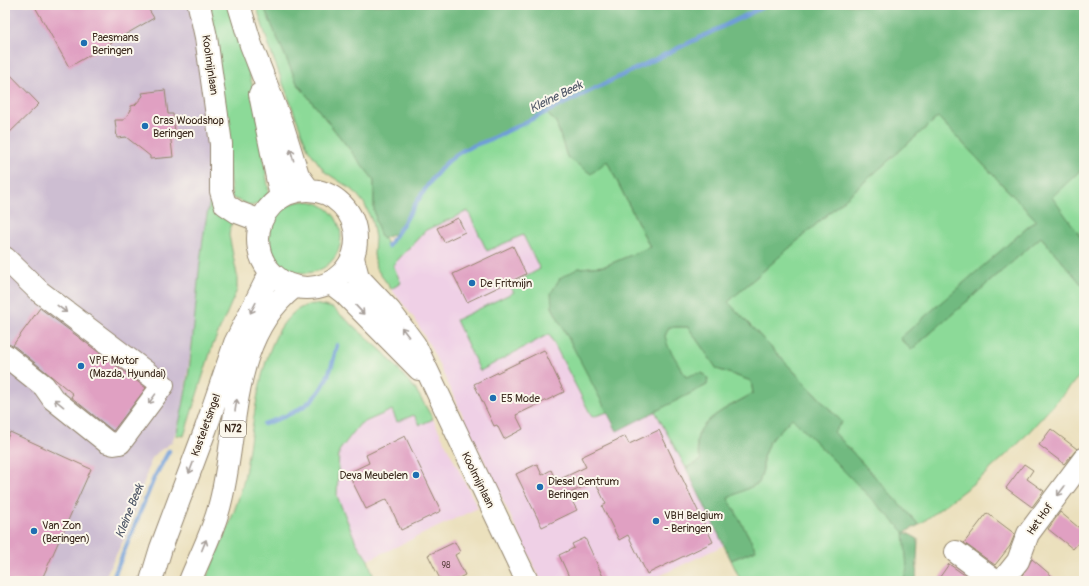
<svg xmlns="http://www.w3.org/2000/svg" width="1089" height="586" font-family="Pangolin,sans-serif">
<rect width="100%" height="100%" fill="#fbf7ec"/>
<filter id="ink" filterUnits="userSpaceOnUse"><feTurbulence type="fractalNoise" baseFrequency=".025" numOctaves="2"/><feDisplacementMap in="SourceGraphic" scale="8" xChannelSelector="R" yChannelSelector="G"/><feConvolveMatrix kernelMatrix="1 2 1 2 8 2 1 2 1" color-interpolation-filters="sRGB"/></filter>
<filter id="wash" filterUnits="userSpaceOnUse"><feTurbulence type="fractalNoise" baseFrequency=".012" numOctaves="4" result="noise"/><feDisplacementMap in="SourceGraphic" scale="16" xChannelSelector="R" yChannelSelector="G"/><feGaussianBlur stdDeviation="0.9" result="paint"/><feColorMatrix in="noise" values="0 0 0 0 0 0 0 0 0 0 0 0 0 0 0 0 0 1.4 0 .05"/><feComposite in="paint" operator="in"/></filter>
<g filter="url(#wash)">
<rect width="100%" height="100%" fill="#ebe0bd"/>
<path fill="#efd0e6" d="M468,210L487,251L523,235L540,269L510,286L515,292L480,370L549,334L592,417L608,412L617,431L655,411L686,468L724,545L649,581H541L429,344L414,318L391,289L401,283L393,265L426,230Z
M392,410L414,414L420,425L433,419L478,508L368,560L356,542L337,496L339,451L360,424Z"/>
<path fill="#cdbed2" d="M5,5H192L208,102L213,188L205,226L194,326L182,414L172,442L158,452L152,458L126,535L103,581H5Z"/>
<path fill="#8cda98" stroke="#64825b" d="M207,5H230L254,91L269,193L261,202L252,206L232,198Z
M256,5H263L297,83L374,180V209L377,226L388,246L399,232L437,173L461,151L491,139L546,113L556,122L567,157L607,161L650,247L605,266L579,268L552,307L608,412L592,417L549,334L480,371L456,320L514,292L509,286L540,269L523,235L487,251L468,211L426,230L393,265L401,283L391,289L376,268L374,254L375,238L372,221L364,203L353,190L325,172L308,149L271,52Z
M938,117L1036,220L900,339L911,350L1041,237L1084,287V371L1018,444L983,476L919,525L834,432L842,422L728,302Z
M1084,167V241L1051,197Z
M213,188L232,219L229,235L237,275V290L212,347L184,436L176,435C199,355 192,269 213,188Z
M269 237a36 36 0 1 1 72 0a36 36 0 1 1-72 0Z
M314,304L333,308L384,353L416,390L433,419L420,425L414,415L397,422L392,410L360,424L339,451L337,496L356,542L368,560L375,581H205C218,550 233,519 242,487C254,443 256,310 314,304Z
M669,327H688L717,369L751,381L753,393C729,408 682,424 701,460L686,468L655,411L707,385L708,379L703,373L686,378L667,346L665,336Z
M792,418L905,532L907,569L903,581H741L731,560L756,550L728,498L759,483L763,469V457L769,442Z"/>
<path fill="#71ba80" stroke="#56724f" d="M263,5H1084V167L1052,197L1084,241V287L1041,237L911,350L900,338L1036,220L938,117L728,302L842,422L834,432L919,525L905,532L918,539L916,581H903L907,569L904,532L792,418L769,442L763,457V469L759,483L728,498L756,550L731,560L686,468L701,460C683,422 729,409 753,393L751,381L717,369L688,327H669L665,336L668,346L686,377C695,374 700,370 708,378L707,385L617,431L552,307L551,293L560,278L579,268L605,266L650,247L607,161L591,174L567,157L556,122L546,113L491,139L461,151L437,173L399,232L382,239L377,226L374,209V180L297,83Z"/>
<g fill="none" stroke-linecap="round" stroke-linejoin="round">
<path stroke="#709ed8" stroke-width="4.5" d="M388,246C410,218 431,168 462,151C470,146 482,143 491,139L767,5
M264,424C312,408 327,394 337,345
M112,581L154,478L169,451"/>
</g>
<g id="blocks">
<path fill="#e0a0c2" d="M34,5H146L154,18L69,67Z
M5,69L39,104L5,137Z
M165,90L168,114H173L175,132L170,133L173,157L150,159V156L126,137L117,138L115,120H124L131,110V106L135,105L143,96L142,93Z
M458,218L465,232L444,242L437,228Z
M513,246L526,274L467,302L453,274Z
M40,308L146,388L113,431L71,397L73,394L13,345Z
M544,350L564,392L516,415L523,429L504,439L497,425L494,426L474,384Z
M1051,429L1077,449L1064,464L1039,445Z
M659,430L713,542L647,574L628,535L619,540L602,506L606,504L595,481L568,494L577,510L542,527L516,474L537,464L542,475L551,470L556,481L586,467L581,457L625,436L629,444Z
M10,432L91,469L41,581H5V443Z
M405,436L441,511L401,530L387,499L366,509L348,473L369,463L366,455Z
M1024,464L1033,470L1027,479L1044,491L1032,507L1006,488Z
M1060,512L1084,532V536L1073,549L1048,529Z
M987,513L1015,534L1010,546L995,565L964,543Z
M585,538L605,581H571L559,555L574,548L572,544Z
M455,542L460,552L455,555L465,575L453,581H441L428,555Z
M1032,559L1058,581H1026L1021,577Z
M949,564L973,581H937Z"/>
</g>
</g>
<g filter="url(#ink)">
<use href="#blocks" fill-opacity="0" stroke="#93856e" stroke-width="1"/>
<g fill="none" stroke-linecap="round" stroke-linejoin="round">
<defs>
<path id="minor" d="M199,5L206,37L221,144V191L225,204L237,212L261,221
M5,258L40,292L163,385L120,443L114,444L107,442L53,399L44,386L5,355
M353,258L358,277L390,311L415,345L527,581
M331,283L344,293L419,369
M956,552L995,581
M1002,581L1018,561L1028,534L1084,459"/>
<path id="major" d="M239,5L251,45L283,127L298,175L309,190
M260,94L281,197
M258 239a49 49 0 1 1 98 0a49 49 0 1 1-98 0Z
M151,581L161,548L206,428L235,343L270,273
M190,581C200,556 214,530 220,504C239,432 228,339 294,287"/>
</defs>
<use href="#minor" stroke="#93856e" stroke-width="24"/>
<use href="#major" stroke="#93856e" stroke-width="24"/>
<use href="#minor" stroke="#fff" stroke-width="22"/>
<use href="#major" stroke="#fff" stroke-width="22"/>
</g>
<defs><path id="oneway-shaft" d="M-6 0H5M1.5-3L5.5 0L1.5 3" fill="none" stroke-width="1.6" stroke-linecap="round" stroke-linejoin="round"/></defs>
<g stroke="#a79f9a">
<use href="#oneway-shaft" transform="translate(292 155) rotate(-106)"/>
<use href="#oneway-shaft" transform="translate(253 308) rotate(118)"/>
<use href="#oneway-shaft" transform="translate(62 309) rotate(37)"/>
<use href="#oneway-shaft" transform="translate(360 310) rotate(47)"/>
<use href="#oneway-shaft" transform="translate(405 332) rotate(-127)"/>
<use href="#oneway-shaft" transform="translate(152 399) rotate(126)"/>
<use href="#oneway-shaft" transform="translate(59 403) rotate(-141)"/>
<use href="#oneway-shaft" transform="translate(236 405) rotate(-81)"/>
<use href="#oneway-shaft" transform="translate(191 468) rotate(111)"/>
<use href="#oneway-shaft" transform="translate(1061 491) rotate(127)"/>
<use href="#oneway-shaft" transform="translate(204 545) rotate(-68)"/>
</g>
</g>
<g fill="#1f6fb2" stroke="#fbf7ec" stroke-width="1.5">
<circle cx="84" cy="43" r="4"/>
<circle cx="145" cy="126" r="4"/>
<circle cx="472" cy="283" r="4"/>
<circle cx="81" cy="366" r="4"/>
<circle cx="493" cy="398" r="4"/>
<circle cx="416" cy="475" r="4"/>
<circle cx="540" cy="487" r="4"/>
<circle cx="656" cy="521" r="4"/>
<circle cx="34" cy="531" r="4"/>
</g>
<g text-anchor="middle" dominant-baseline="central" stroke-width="4" stroke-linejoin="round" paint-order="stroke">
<g font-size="9" fill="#644847">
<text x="446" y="565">98</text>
</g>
<rect fill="#fbf7ec" stroke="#75685c" stroke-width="1" x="220" y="421" width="26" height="16" rx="3"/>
<g font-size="10" font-weight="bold" fill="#3b2a1e">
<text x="233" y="429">N72</text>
</g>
<g font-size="11" fill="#3b2a1e" stroke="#fbf7ec" text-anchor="start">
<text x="92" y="37">Paesmans<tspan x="92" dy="13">Beringen</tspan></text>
<text x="153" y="120">Cras Woodshop<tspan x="153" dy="13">Beringen</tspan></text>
<text x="480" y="283">De Fritmijn</text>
<text x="89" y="360">VPF Motor<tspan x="89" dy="13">(Mazda, Hyundai)</tspan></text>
<text x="501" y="398">E5 Mode</text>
<text x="408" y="475" text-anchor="end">Deva Meubelen</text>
<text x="548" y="481">Diesel Centrum<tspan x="548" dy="13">Beringen</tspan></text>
<text x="664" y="515">VBH Belgium<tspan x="664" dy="13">- Beringen</tspan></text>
<text x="42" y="525">Van Zon<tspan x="42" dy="13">(Beringen)</tspan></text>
</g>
<g font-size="11" fill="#3b2a1e" stroke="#fbf7ec">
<text transform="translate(210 65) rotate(82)">Koolmijnlaan</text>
<text transform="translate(206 425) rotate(-70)">Kasteletsingel</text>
<text transform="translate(478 480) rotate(64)">Koolmijnlaan</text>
<text transform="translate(1040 519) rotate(-55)">Het Hof</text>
</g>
<g font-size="12" font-style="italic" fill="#505868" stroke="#fbf7ec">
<text transform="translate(556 97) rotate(-26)">Kleine Beek</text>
<text transform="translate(130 511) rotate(-68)">Kleine Beek</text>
</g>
</g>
<rect width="1089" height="586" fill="none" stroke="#fbf7ec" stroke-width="20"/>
</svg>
